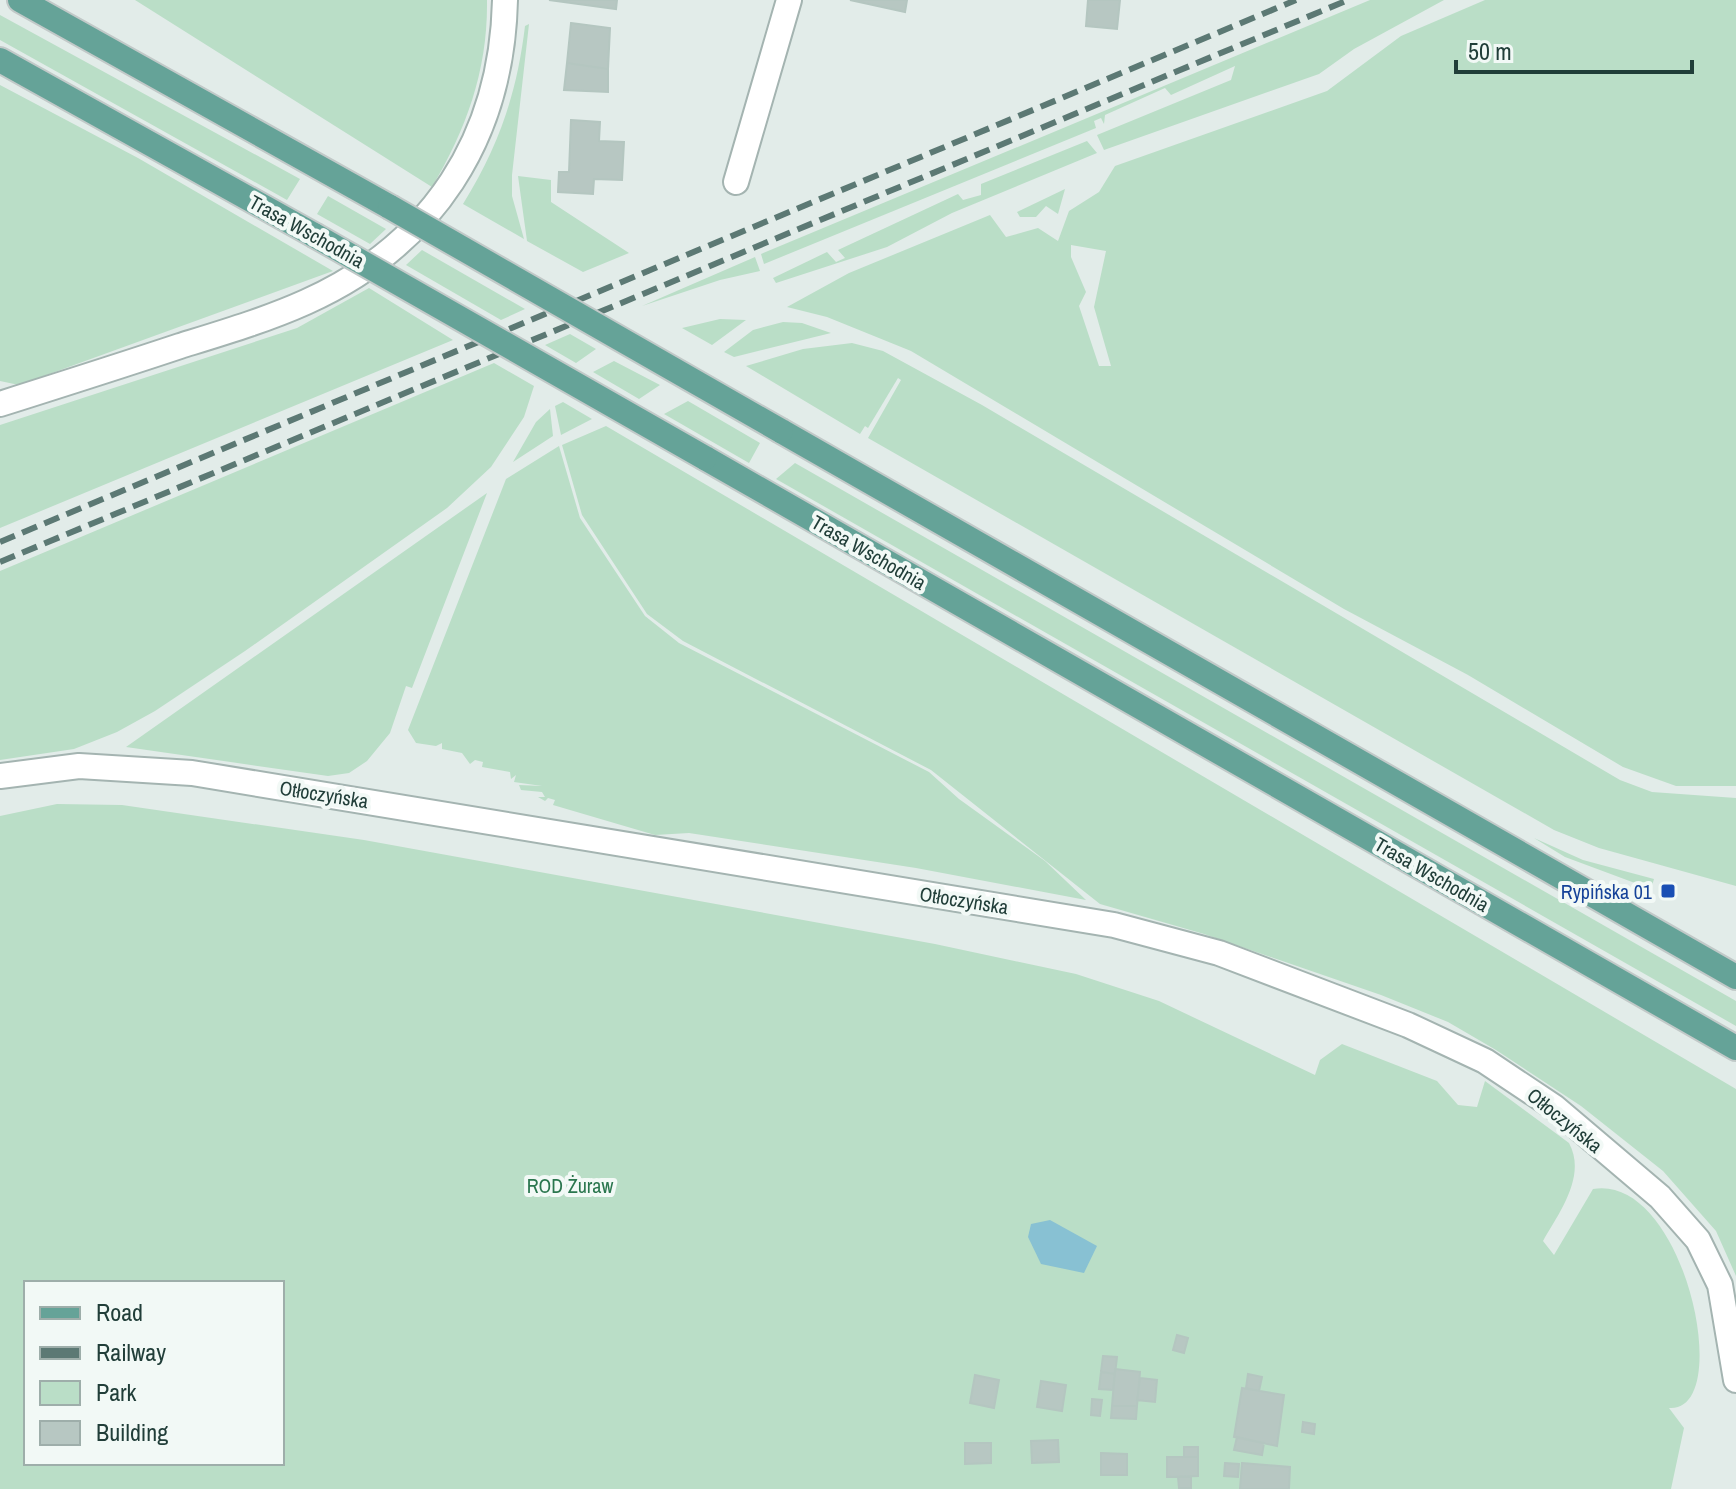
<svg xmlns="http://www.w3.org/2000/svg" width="1736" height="1489" font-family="'Archivo Narrow',sans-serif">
<rect width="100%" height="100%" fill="#e2ece9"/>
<path fill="#badec7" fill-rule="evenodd" d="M135,0H487C488,69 467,128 432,187Z
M1370,0H1444L1354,49L1319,74L1104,150L1097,135L1231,80L1235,66L1171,95L1165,88L1105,115L1104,124L1101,118L1094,121L1096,128L764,264L761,254Z
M1485,0H1736V786H1676L1623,767L1468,675L1344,609L911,351L827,317L787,307L849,273L990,215L1006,237L1038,228L1058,241L1069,211L1099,192L1115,166L1327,91L1401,36ZM1071,245L1106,251L1094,307L1111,366H1099L1079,306L1086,292L1071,257Z
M0,15L300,179L287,200L0,40Z
M529,24L512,175V196L524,239L463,204C499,146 517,93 525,26Z
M0,85L138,158L333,271L19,385L0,381Z
M1087,141L1097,153L952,213L887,247L776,283L773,278L827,252L836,262L845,258L838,250L958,194L963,200L981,195V184Z
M518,176L551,180V202L629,253L583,272L527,241Z
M1065,189L1058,214L1046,206L1036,217H1020L1017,212Z
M328,196L379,225L386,229L370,244L317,214Z
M422,250L525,309L501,320L406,265Z
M755,257L760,271L720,280L642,306Z
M369,288L453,340L0,528V425L297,328Z
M720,319L746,320L712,345L682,328Z
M783,322L802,323L831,333L734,357L724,352L753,330Z
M570,334L596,349L576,363L545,345Z
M852,343L883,351L982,405L1620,780L1652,792L1736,798V886L1599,848L1554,830L868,438L901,380L898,378L868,428L865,426L860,434L746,366L803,349Z
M614,361L660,385L639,399L593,372Z
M494,363L534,386L524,417L491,467L447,508L245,651L155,711L117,732L74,749L0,760V571Z
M688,401L760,443L749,463L664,414Z
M563,402L592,419L561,435L555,406Z
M550,409L553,436L513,462L536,422Z
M606,426L1736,1089V1276L1716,1231L1663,1171L1581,1106L1496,1050L1448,1022L1381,995L1204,934L1100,904L931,770L683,641L647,614L582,515L562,445Z
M559,446L580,518L645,616L679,643L929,772L959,799L1045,861L1086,900L916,868L689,833L655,835L553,805L555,800L548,798L545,801L538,797H545L542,792L521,790L519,785L542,786L514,782L516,775L511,779L510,772L482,767L483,762L475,760L470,764L462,753L442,749V743L436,746L416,743L408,730L506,479Z
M795,463L1736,1001V1026L776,479Z
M487,493L412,688L406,686L390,733L367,761L349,773L328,776L126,747Z
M57,804L122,805L364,840L935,944L1076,974L1159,1001L1315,1075L1320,1060L1342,1044L1437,1081L1458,1105L1477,1107L1485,1081L1569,1143C1587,1176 1559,1213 1543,1241L1554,1255L1593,1189C1685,1173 1736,1413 1669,1408L1684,1428L1671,1489H0V816ZM26,1283H282V1463H26Z
M1534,838L1583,860L1654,879L1651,889L1565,857Z"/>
<path fill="#88c1d3" d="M1050,1220L1097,1246L1084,1273L1041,1264L1028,1237L1031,1224Z"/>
<path fill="#b7c7c2" stroke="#b4c6c0" stroke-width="2" d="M549,0H617L616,9Z
M850,0H907L905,12Z
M1088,0H1120L1117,29L1086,26Z
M571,23L610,28L608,69L567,63Z
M567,63L608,69V92L564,90Z
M571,120L600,122L599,141L624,142L622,180L594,179L593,194L558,192L559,172H569Z
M1177,1335L1188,1338L1184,1353L1173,1350Z
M1103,1356L1117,1357L1115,1374L1101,1372Z
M1115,1369L1140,1372L1137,1406H1112Z
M1101,1372L1115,1374L1113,1390L1099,1389Z
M1248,1374L1262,1377L1259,1391L1246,1388Z
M975,1375L999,1380L994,1408L970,1403Z
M1140,1378L1157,1380L1155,1402L1137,1400Z
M1041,1381L1066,1385L1062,1411L1037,1407Z
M1242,1388L1284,1395L1277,1446L1234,1437Z
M1092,1399L1102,1400L1100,1416L1091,1415Z
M1112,1406H1137L1136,1419L1111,1418Z
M1303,1422L1315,1424L1314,1434L1302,1432Z
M1237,1437L1264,1443L1262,1455L1234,1450Z
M1058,1440L1059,1462L1032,1463L1031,1441Z
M965,1443H991V1463L965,1464Z
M1184,1447H1198V1457H1184Z
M1101,1453L1127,1454V1475H1101Z
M1167,1457H1198V1476L1167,1477Z
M1225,1463L1239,1464L1238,1477L1224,1476Z
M1242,1463L1290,1467L1289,1489H1240Z
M1178,1477H1191V1488H1179Z"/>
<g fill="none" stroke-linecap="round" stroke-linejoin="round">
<defs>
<path id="minor" d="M736,182L789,0
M0,404C60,385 120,366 180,346C222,333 266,320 306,302C433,245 502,138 505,0
M0,776L79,766L192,773L1114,925L1219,953L1408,1025L1485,1061L1554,1107L1660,1197L1698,1240L1720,1285L1736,1380"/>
<path id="primary" d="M20,0L390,207
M0,60L314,235
M781,431L1736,977
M705,458L1736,1048"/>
</defs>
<use href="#minor" stroke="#a4b4b1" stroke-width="28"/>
<use href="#primary" stroke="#c1c9c8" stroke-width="28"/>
<use href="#minor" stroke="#fff" stroke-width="24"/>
<use href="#primary" stroke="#65a398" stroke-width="24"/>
<path stroke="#5c7974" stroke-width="6" stroke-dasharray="16 8" stroke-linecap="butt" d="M0,542L1296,0
M0,562L1348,0"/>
<defs>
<path id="primary-bridge" d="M390,207L781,431
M314,235L705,458"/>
</defs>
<use href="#primary-bridge" stroke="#c1c9c8" stroke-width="28" stroke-linecap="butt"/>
<use href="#primary-bridge" stroke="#65a398" stroke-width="24"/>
</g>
<rect fill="#1a4fb4" stroke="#f2f9f6" stroke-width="3" x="1660" y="883" width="16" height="16" rx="4"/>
<g text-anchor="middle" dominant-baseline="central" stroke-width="8" stroke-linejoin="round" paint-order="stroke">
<g font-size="20" fill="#213e39" stroke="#f2f9f6">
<text transform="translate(307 231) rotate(29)">Trasa Wschodnia</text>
<text transform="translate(869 552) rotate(30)">Trasa Wschodnia</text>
<text transform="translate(324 794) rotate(9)">Otłoczyńska</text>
<text transform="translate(1432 874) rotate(30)">Trasa Wschodnia</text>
<text transform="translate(964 900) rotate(9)">Otłoczyńska</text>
<text transform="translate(1565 1120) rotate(39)">Otłoczyńska</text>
</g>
<g font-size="20" fill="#164399" stroke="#f2f9f6" text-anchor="end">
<text x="1652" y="891">Rypińska 01</text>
</g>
<g font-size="20" fill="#2a764e" stroke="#f2f9f6">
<text x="570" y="1185">ROD Żuraw</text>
</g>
</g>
<rect x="24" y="1281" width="260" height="184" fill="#f2f9f6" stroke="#9eaeaa" stroke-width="2"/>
<rect x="40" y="1307" width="40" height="12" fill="#65a398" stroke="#9eaeaa" stroke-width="2"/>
<text x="96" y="1321" font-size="24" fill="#213e39">Road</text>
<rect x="40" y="1347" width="40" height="12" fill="#5c7974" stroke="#9eaeaa" stroke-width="2"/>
<text x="96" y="1361" font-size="24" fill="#213e39">Railway</text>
<rect x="40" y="1381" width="40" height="24" fill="#badec7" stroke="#9eaeaa" stroke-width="2"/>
<text x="96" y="1401" font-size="24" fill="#213e39">Park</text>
<rect x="40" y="1421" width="40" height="24" fill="#b7c7c2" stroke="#9eaeaa" stroke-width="2"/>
<text x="96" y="1441" font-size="24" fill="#213e39">Building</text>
<path d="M1456 60v12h236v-12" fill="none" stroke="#213e39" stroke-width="4"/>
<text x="1468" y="60" font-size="24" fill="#213e39" stroke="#f2f9f6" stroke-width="6" paint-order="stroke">50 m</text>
</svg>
